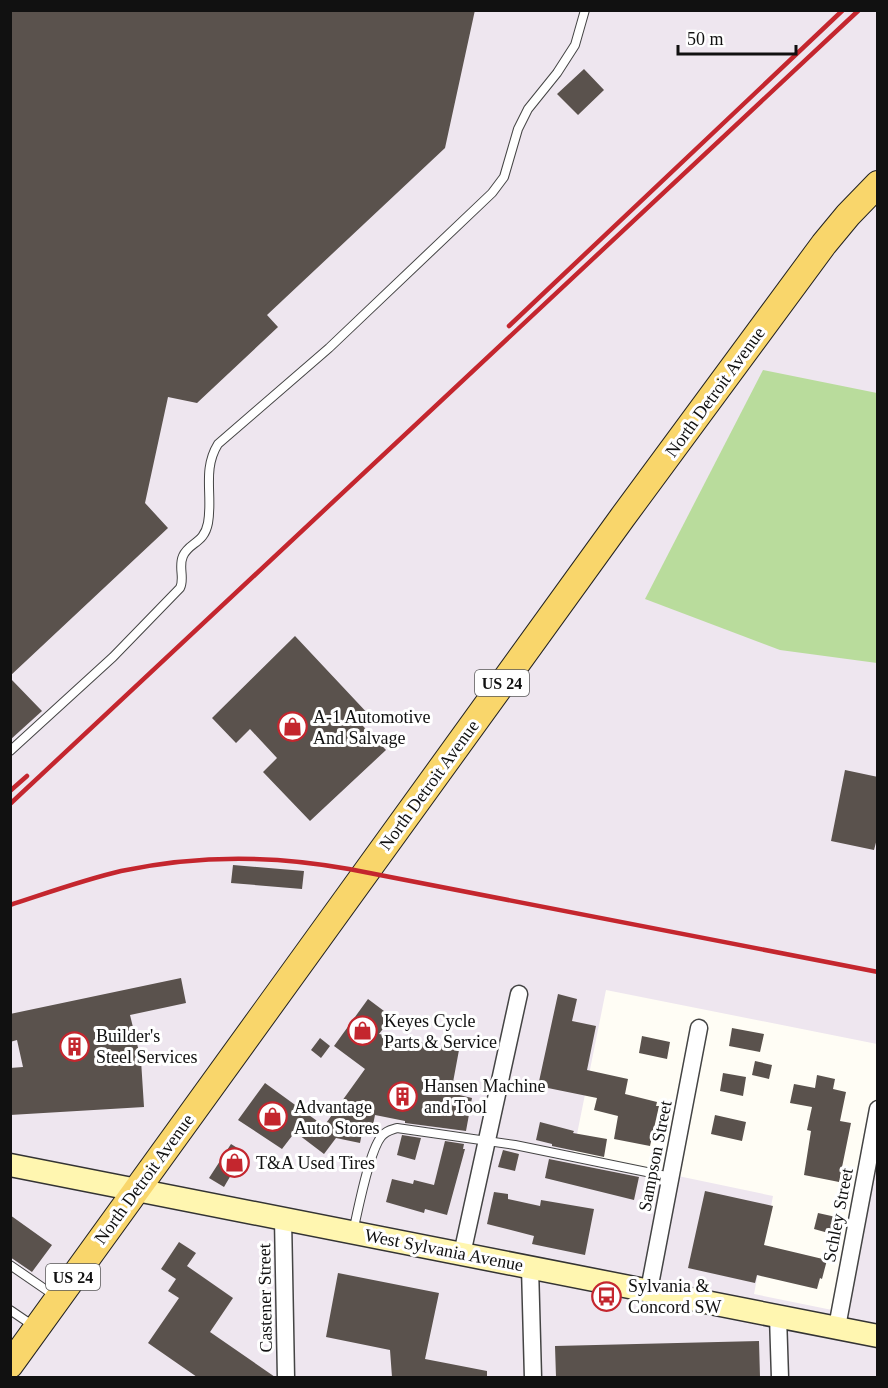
<svg xmlns="http://www.w3.org/2000/svg" width="888" height="1388" font-family="'Times New Roman',serif">
<rect width="100%" height="100%" fill="#fffdf5"/>
<path fill="#eee6ef" d="M10,11H877V1044L606,990L573,1154L773,1196L754,1294L842,1312L870,1166L877,1168V1377H11Z"/>
<path fill="#b9dc9c" d="M763,370L877,393V663L780,650L645,599Z"/>
<path fill="#5a524d" d="M10,10H475L445,148L267,315L278,327L197,403L168,397L145,503L168,528L10,676Z
M584,69L604,90L578,115L557,94Z
M295,636L371,717L362,725L386,750L310,821L263,772L277,758L250,729L236,743L212,718Z
M10,678L42,711L10,740Z
M845,770L878,777V835L874,850L831,841Z
M233,865L304,871L302,889L231,883Z
M181,978L186,1003L130,1015L141,1060L144,1107L10,1115V1068L23,1067L17,1040L10,1042V1014Z
M558,994L577,999L572,1021L596,1026L587,1070L628,1079L625,1094L657,1102L656,1106H659L650,1146L614,1139L618,1116L594,1110L597,1098L538,1086Z
M368,999L392,1017L379,1034L459,1050L451,1093L472,1098L466,1131L405,1123V1121L375,1115L372,1130L363,1128L360,1143L336,1138L324,1154L295,1132L282,1149L238,1120L265,1083L324,1126L365,1069L334,1046Z
M732,1028L764,1034L760,1052L729,1046Z
M642,1036L670,1042L667,1059L639,1053Z
M320,1038L330,1046L321,1058L311,1050Z
M755,1061L772,1065L769,1079L752,1075Z
M723,1073L746,1077L743,1096L720,1091Z
M817,1075L835,1079L833,1089L846,1092L840,1121L851,1123L839,1182L804,1175L811,1131L807,1130L812,1107L790,1103L794,1084L815,1088Z
M715,1115L746,1122L742,1141L711,1134Z
M540,1122L574,1131L573,1133L607,1139L604,1157L552,1146V1144L536,1140Z
M402,1135L421,1138L415,1160L397,1155Z
M445,1141L464,1144L463,1149H465L447,1215L425,1209L424,1213L386,1202L392,1179L413,1184L414,1180L434,1185Z
M231,1144L247,1154L234,1177L231,1175L224,1187L209,1178Z
M503,1150L519,1154L515,1171L498,1167Z
M549,1159L639,1177L634,1200L545,1178Z
M705,1191L773,1206L764,1245L827,1260L822,1279L820,1278L817,1289L757,1275L755,1283L688,1268Z
M494,1192L508,1194V1199L540,1206L541,1200L594,1209L585,1255L532,1244L534,1236L487,1224Z
M818,1213L836,1217L832,1234L814,1229Z
M10,1215L52,1245L32,1272L10,1257Z
M179,1242L196,1253L187,1266L233,1298L210,1332L275,1377H197L148,1343L179,1298L168,1291L176,1279L161,1269Z
M338,1273L439,1293L425,1359L487,1371V1377H392L390,1350L326,1337Z
M759,1341L760,1377H556L555,1346Z"/>
<g fill="none" stroke-linecap="round" stroke-linejoin="round">
<defs>
<path id="lane" d="M10,751L113,657L180,588C185,578 178,567 183,556C189,542 204,544 208,523C213,495 202,470 218,444L329,348L492,193L504,177L518,129L528,109L557,73L575,45L585,10
M353,1232C358,1210 369,1152 381,1137C385,1131 391,1130 397,1128L515,1145L671,1177
M10,1265L55,1296
M10,1310L35,1327"/>
<path id="street" d="M283,1218L286,1378
M462,1254L519,994
M530,1267L533,1378
M649,1290L699,1028
M778,1316L780,1378
M837,1327L878,1109"/>
<path id="secondary" d="M10,1165L878,1336"/>
<path id="primary" d="M10,1365L622,518L824,244L848,215L878,184"/>
</defs>
<use href="#lane" stroke="#444" stroke-width="10"/>
<use href="#street" stroke="#444" stroke-width="19"/>
<use href="#secondary" stroke="#333" stroke-width="25"/>
<use href="#primary" stroke="#222" stroke-width="28"/>
<use href="#lane" stroke="#fff" stroke-width="8"/>
<use href="#street" stroke="#fff" stroke-width="16"/>
<use href="#secondary" stroke="#fff6b0" stroke-width="22"/>
<use href="#primary" stroke="#f9d66b" stroke-width="26"/>
<path stroke="#c4262e" stroke-width="4.5" d="M509,326L843,10
M10,791L27,776
M10,804L859,10
M10,905C47,893 83,880 121,871C196,855 273,855 349,869L878,972"/>
</g>
<defs>
<symbol id="shop-ring" viewBox="-11 -11 22 22"><circle r="9.5" fill="#fff" stroke="#c4262e" stroke-width="1.5"/><path d="M-5-2.5h2.3a2.7 3.5 0 0 1 5.4 0H5L5.5 6h-11ZM-1.5-2.5h3a1.5 2.3 0 0 0-3 0Z" fill="#c4262e"/></symbol>
<symbol id="building-ring" viewBox="-11 -11 22 22"><circle r="9.5" fill="#fff" stroke="#c4262e" stroke-width="1.5"/><path d="M-4-6H4V6H1V3H-1V6H-4ZM-2.5-4.3h1.7v1.8h-1.7ZM.8-4.3h1.7v1.8H.8ZM-2.5-1h1.7V.8h-1.7ZM.8-1h1.7V.8H.8Z" fill="#c4262e"/></symbol>
<symbol id="bus-ring" viewBox="-11 -11 22 22"><circle r="9.5" fill="#fff" stroke="#c4262e" stroke-width="1.5"/><path d="M-5-6H5V4H4V6H2V4H-2V6H-4V4H-5ZM-3.5-4V0h7V-4ZM-3.5 1.2v1.5H-2V1.2ZM2 1.2v1.5H3.5V1.2Z" fill="#c4262e"/></symbol>
</defs>
<g fill-rule="evenodd">
<use href="#shop-ring" x="276" y="710" width="33" height="33"/>
<use href="#shop-ring" x="346" y="1014" width="33" height="33"/>
<use href="#building-ring" x="58" y="1030" width="33" height="33"/>
<use href="#building-ring" x="386" y="1080" width="33" height="33"/>
<use href="#shop-ring" x="256" y="1100" width="33" height="33"/>
<use href="#shop-ring" x="218" y="1146" width="33" height="33"/>
<use href="#bus-ring" x="590" y="1280" width="33" height="33"/>
</g>
<g text-anchor="middle" dominant-baseline="central" stroke-width="6" stroke-linejoin="round" paint-order="stroke">
<g fill="#fff" stroke="#585858" stroke-width="1.5">
<rect x="475" y="670" width="54" height="26" rx="4.5"/>
<rect x="46" y="1264" width="54" height="26" rx="4.5"/>
</g>
<g font-size="16" font-weight="bold" fill="#111">
<text x="502" y="683">US 24</text>
<text x="73" y="1277">US 24</text>
</g>
<g font-size="18" fill="#111" stroke="#fff">
<text transform="translate(715 392) rotate(-54)">North Detroit Avenue</text>
<text transform="translate(429 785) rotate(-54)">North Detroit Avenue</text>
<text transform="translate(655 1156) rotate(-79)">Sampson Street</text>
<text transform="translate(144 1179) rotate(-54)">North Detroit Avenue</text>
<text transform="translate(838 1215) rotate(-79)">Schley Street</text>
<text transform="translate(444 1250) rotate(11)">West Sylvania Avenue</text>
<text transform="translate(265 1298) rotate(-91)">Castener Street</text>
</g>
<g font-size="18" fill="#111" stroke="#fff" text-anchor="start">
<text x="313" y="717">A-1 Automotive<tspan x="313" dy="21">And Salvage</tspan></text>
<text x="384" y="1021">Keyes Cycle<tspan x="384" dy="21">Parts &amp; Service</tspan></text>
<text x="96" y="1036">Builder's<tspan x="96" dy="21">Steel Services</tspan></text>
<text x="424" y="1086">Hansen Machine<tspan x="424" dy="21">and Tool</tspan></text>
<text x="294" y="1107">Advantage<tspan x="294" dy="21">Auto Stores</tspan></text>
<text x="256" y="1163">T&amp;A Used Tires</text>
<text x="628" y="1286">Sylvania &amp;<tspan x="628" dy="21">Concord SW</tspan></text>
</g>
</g>
<rect width="888" height="1388" fill="none" stroke="#111111" stroke-width="24"/>
<path d="M678 45v9h118v-9" fill="none" stroke="#111111" stroke-width="3"/>
<text x="687" y="45" font-size="18" fill="#111111" stroke="#ffffff" stroke-width="4.5" paint-order="stroke">50 m</text>
</svg>
